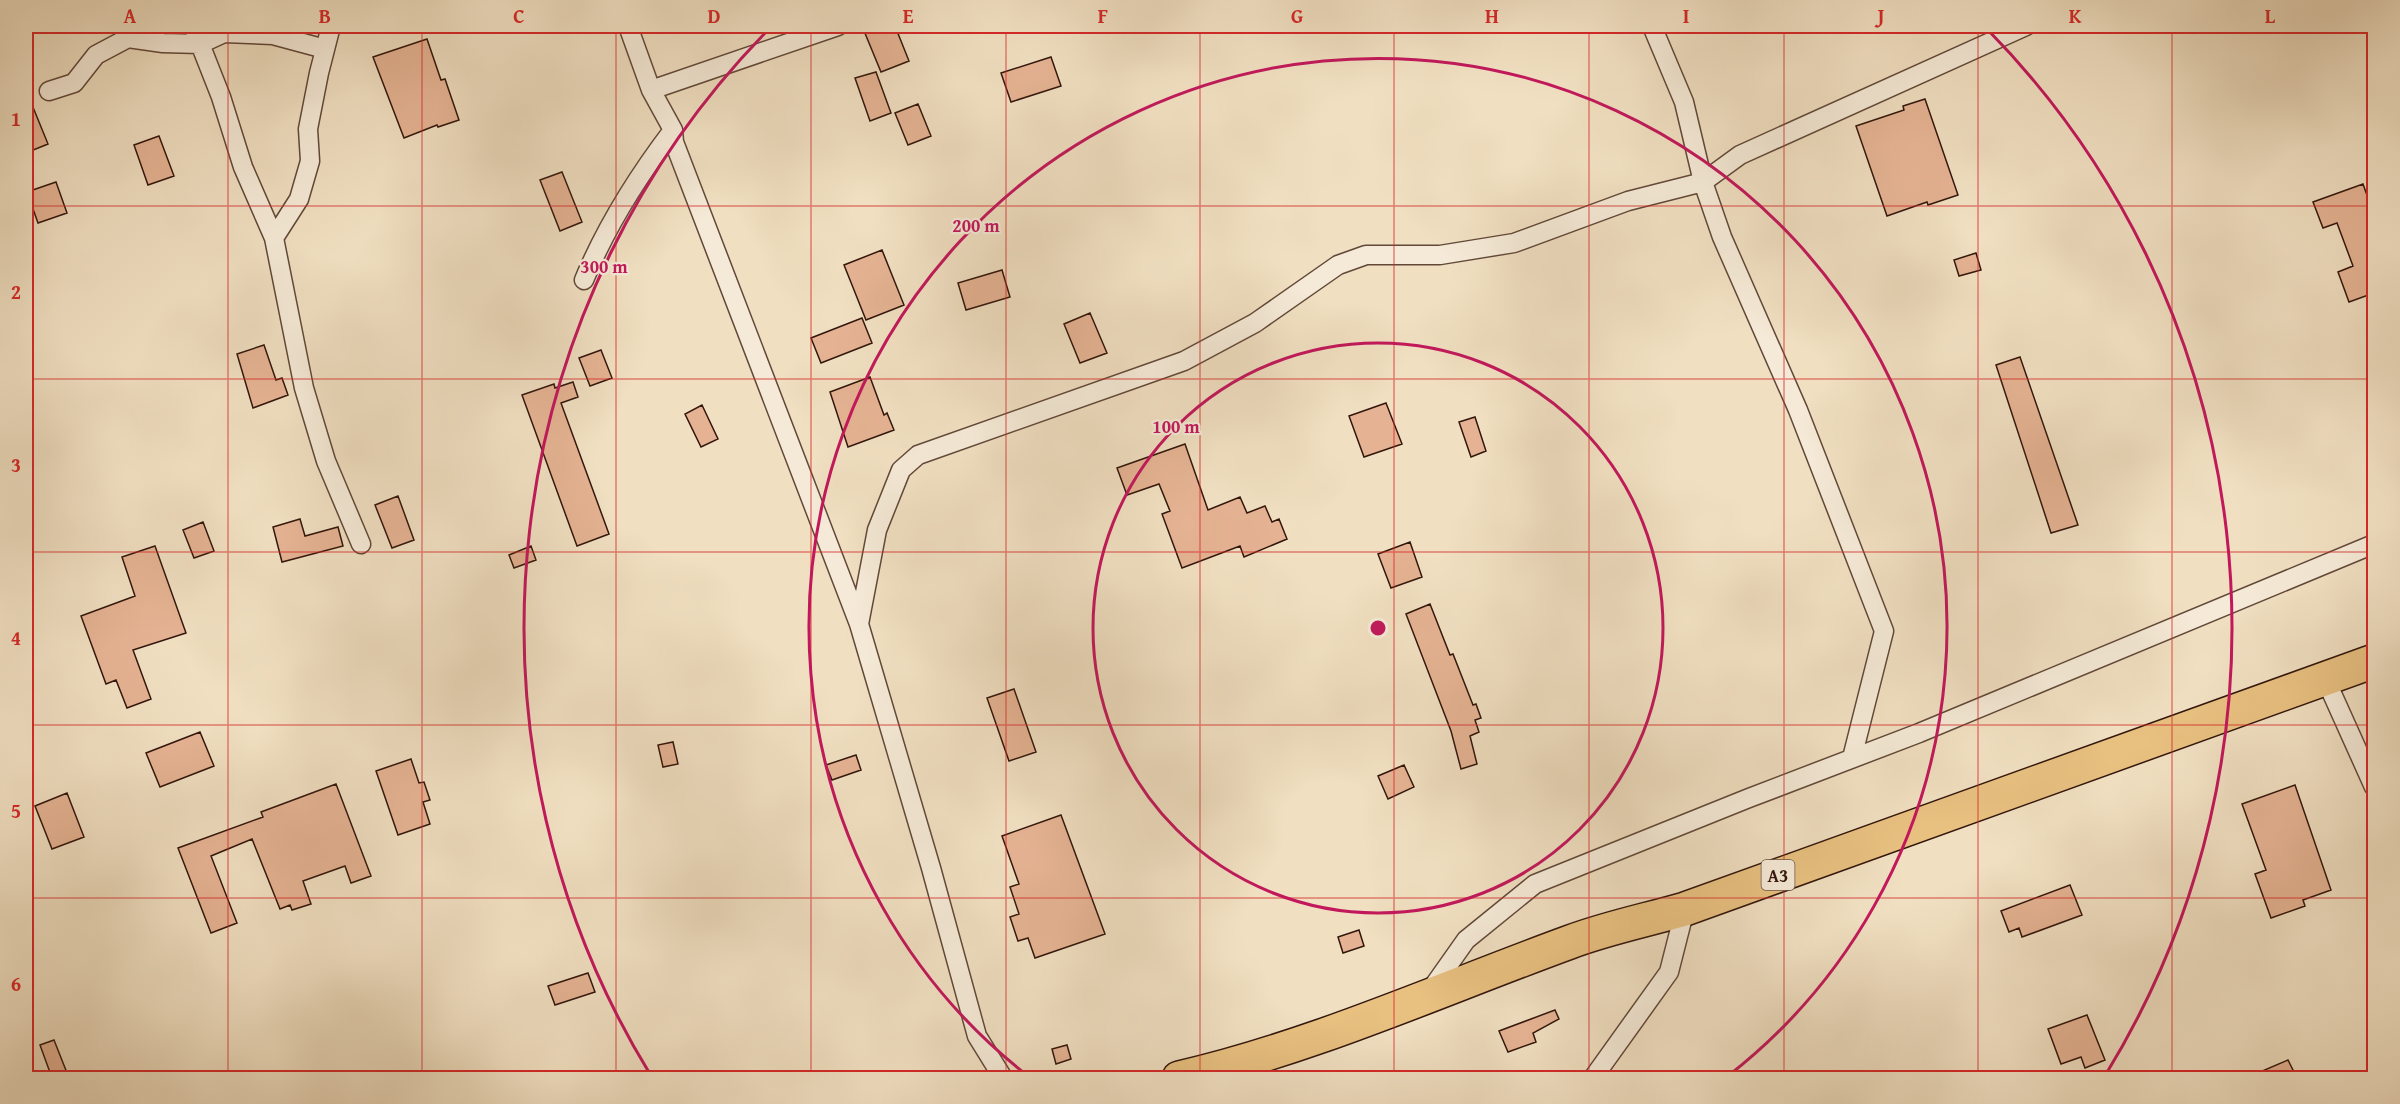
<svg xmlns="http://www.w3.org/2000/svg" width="2400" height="1104" font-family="'Gentium Book Plus',serif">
<rect width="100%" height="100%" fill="#f0dfc1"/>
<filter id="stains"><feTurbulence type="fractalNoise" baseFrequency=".00333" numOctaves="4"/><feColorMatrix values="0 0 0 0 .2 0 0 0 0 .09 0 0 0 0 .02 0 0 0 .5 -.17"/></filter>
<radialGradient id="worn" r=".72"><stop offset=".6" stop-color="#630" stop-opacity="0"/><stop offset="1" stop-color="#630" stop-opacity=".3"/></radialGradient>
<path fill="#e5b393" stroke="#32160c" stroke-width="1.5" d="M862,26H895L909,61L881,72Z
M427,39L441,80L445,79L459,120L438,127L437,125L404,138L373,57Z
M1051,57L1061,86L1011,102L1001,73Z
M876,72L891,113L870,121L855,78Z
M26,90L48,144L26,153Z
M1925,99L1958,195L1928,205L1927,202L1887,216L1856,126L1904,110L1903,106Z
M918,104L931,136L908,145L895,113Z
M159,136L174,176L148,185L134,145Z
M562,172L582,222L560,231L540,180Z
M56,182L67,213L38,223L27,192Z
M2363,184L2374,215V267L2370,268L2374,280V293L2349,302L2338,272L2353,266L2337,223L2323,228L2313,202Z
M882,250L904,305L866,320L844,265Z
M1976,253L1981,270L1959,276L1954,260Z
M1002,270L1010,297L966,310L958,283Z
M1090,313L1107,353L1080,363L1064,324Z
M862,318L872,343L821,363L811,338Z
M264,345L276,380L282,378L288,395L253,408L237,354Z
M601,350L612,378L590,386L579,358Z
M2020,357L2078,525L2051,533L1996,365Z
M870,377L884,415L887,413L894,430L848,447L830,392Z
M573,382L578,397L561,403L609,534L577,546L522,395L554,384L555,388Z
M1386,403L1402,444L1364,457L1349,416Z
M702,405L718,439L701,447L685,414Z
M1475,417L1486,451L1471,457L1459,422Z
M1185,444L1208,510L1240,497L1247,513L1265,506L1272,522L1279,519L1287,539L1244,557L1240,546L1182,568L1162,514L1170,511L1159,484L1127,495L1117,468Z
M398,496L414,540L392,548L375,505Z
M300,519L305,536L338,527L343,546L282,562L273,527Z
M203,522L214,551L194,558L183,530Z
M1410,542L1422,577L1391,588L1378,554Z
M155,546L186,633L133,650L151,699L127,708L116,680L106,684L81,616L135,596L122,557Z
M531,546L536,560L514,568L509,555Z
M1430,604L1450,655L1453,654L1473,705L1476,704L1481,718L1475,720L1479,732L1470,736L1477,764L1461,769L1451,731L1406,614Z
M1014,689L1036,752L1009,761L987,698Z
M200,732L214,766L160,787L146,753Z
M673,742L678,764L663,767L658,745Z
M856,755L861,770L832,780L826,765Z
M411,759L419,783L424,782L430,800L423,802L430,824L398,835L376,771Z
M1404,765L1414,787L1388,799L1378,776Z
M336,784L371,876L351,883L345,866L303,881L311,904L292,910L290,905L280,909L252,839L211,856L237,923L211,933L178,848L263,817L261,812Z
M2295,785L2331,890L2303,900L2305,906L2271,918L2255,874L2266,870L2242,804Z
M67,793L84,837L52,849L35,806Z
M1061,815L1105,934L1035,958L1028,938L1018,941L1010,917L1019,914L1010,887L1019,884L1002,836Z
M2070,885L2082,915L2022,937L2019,928L2009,932L2001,911Z
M1359,930L1364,946L1343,953L1338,937Z
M588,973L595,992L555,1005L548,986Z
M1555,1010L1559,1019L1533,1033L1536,1042L1508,1052L1499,1031Z
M2087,1015L2105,1060L2085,1068L2081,1057L2061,1064L2048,1029Z
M54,1040L69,1078H52L40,1045Z
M1067,1045L1071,1059L1056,1064L1052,1049Z
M2288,1060L2297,1078H2246Z"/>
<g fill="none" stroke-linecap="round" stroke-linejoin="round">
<defs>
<path id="street" d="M193,26L221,97L243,167L274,238L304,388L326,461L361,544
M628,26L651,90L673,130L674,142L859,624L931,868L977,1036L1003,1078
M1652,26L1684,102L1703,182L1722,237L1798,410L1884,631L1852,758
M651,90L838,26
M49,91L74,83L96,55L128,38L163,43L200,44L224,33L273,35L325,49
M274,238L299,199L310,161L308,129L319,73L331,26
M584,280C606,227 638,176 673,130
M859,624L877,530L901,470L918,455L1184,361L1255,323L1338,265L1366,255H1440L1514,243L1628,201L1703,182L1740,155L2026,26
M2325,678L2374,787
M1430,991L1466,940L1535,884L1749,798L1919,733L2374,544
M1593,1078L1669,972L1685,909"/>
<path id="highway" d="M1179,1078C1313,1047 1441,989 1570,942C1607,928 1647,920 1685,909L2374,661"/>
</defs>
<use href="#street" stroke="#624839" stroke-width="21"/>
<use href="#highway" stroke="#32160c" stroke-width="36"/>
<use href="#street" stroke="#f5ead7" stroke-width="18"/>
<use href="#highway" stroke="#e8c080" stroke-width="33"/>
</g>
<path fill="none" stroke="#d62828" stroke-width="1.5" stroke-opacity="0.55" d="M228,26V1078M422,26V1078M616,26V1078M811,26V1078M1006,26V1078M1200,26V1078M1394,26V1078M1589,26V1078M1784,26V1078M1978,26V1078M2172,26V1078M26,206H2374M26,379H2374M26,552H2374M26,725H2374M26,898H2374"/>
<g fill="none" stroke="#c2185b" stroke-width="3">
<circle cx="1378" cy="628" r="285"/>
<path d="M1028 1076A569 569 0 1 1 1728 1076"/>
<path d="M650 1074A854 854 0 0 1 769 29M1987 29A854 854 0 0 1 2106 1074"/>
</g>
<g text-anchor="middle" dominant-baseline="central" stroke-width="4.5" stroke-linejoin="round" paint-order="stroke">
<rect fill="#f5ead7" stroke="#6c5649" stroke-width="1.5" x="1761.5" y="860" width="33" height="30" rx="4.5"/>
<g font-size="18" font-weight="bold" fill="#32160c">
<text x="1778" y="875">A3</text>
</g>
</g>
<circle cx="1378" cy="628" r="9" fill="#c2185b" stroke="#f5ead7" stroke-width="3"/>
<g font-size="18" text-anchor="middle" font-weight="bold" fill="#c2185b" stroke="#f5ead7" stroke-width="4.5" stroke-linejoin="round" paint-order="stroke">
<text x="976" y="232">200 m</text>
<text x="604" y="273">300 m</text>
<text x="1176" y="433">100 m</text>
</g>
<rect width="2400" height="1104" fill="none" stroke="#f0dfc1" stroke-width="66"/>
<rect x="33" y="33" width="2334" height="1038" fill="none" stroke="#d62828" stroke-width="2"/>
<g font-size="20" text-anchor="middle" font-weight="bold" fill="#d62828">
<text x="130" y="23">A</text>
<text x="325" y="23">B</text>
<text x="519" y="23">C</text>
<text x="714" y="23">D</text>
<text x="908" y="23">E</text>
<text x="1103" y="23">F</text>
<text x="1297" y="23">G</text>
<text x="1492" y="23">H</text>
<text x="1686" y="23">I</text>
<text x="1881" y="23">J</text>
<text x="2075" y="23">K</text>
<text x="2270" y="23">L</text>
<text x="16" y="126">1</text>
<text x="16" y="299">2</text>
<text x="16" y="472">3</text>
<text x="16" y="645">4</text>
<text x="16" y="818">5</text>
<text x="16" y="991">6</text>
</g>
<rect width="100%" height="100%" filter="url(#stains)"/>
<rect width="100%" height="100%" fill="url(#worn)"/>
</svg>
